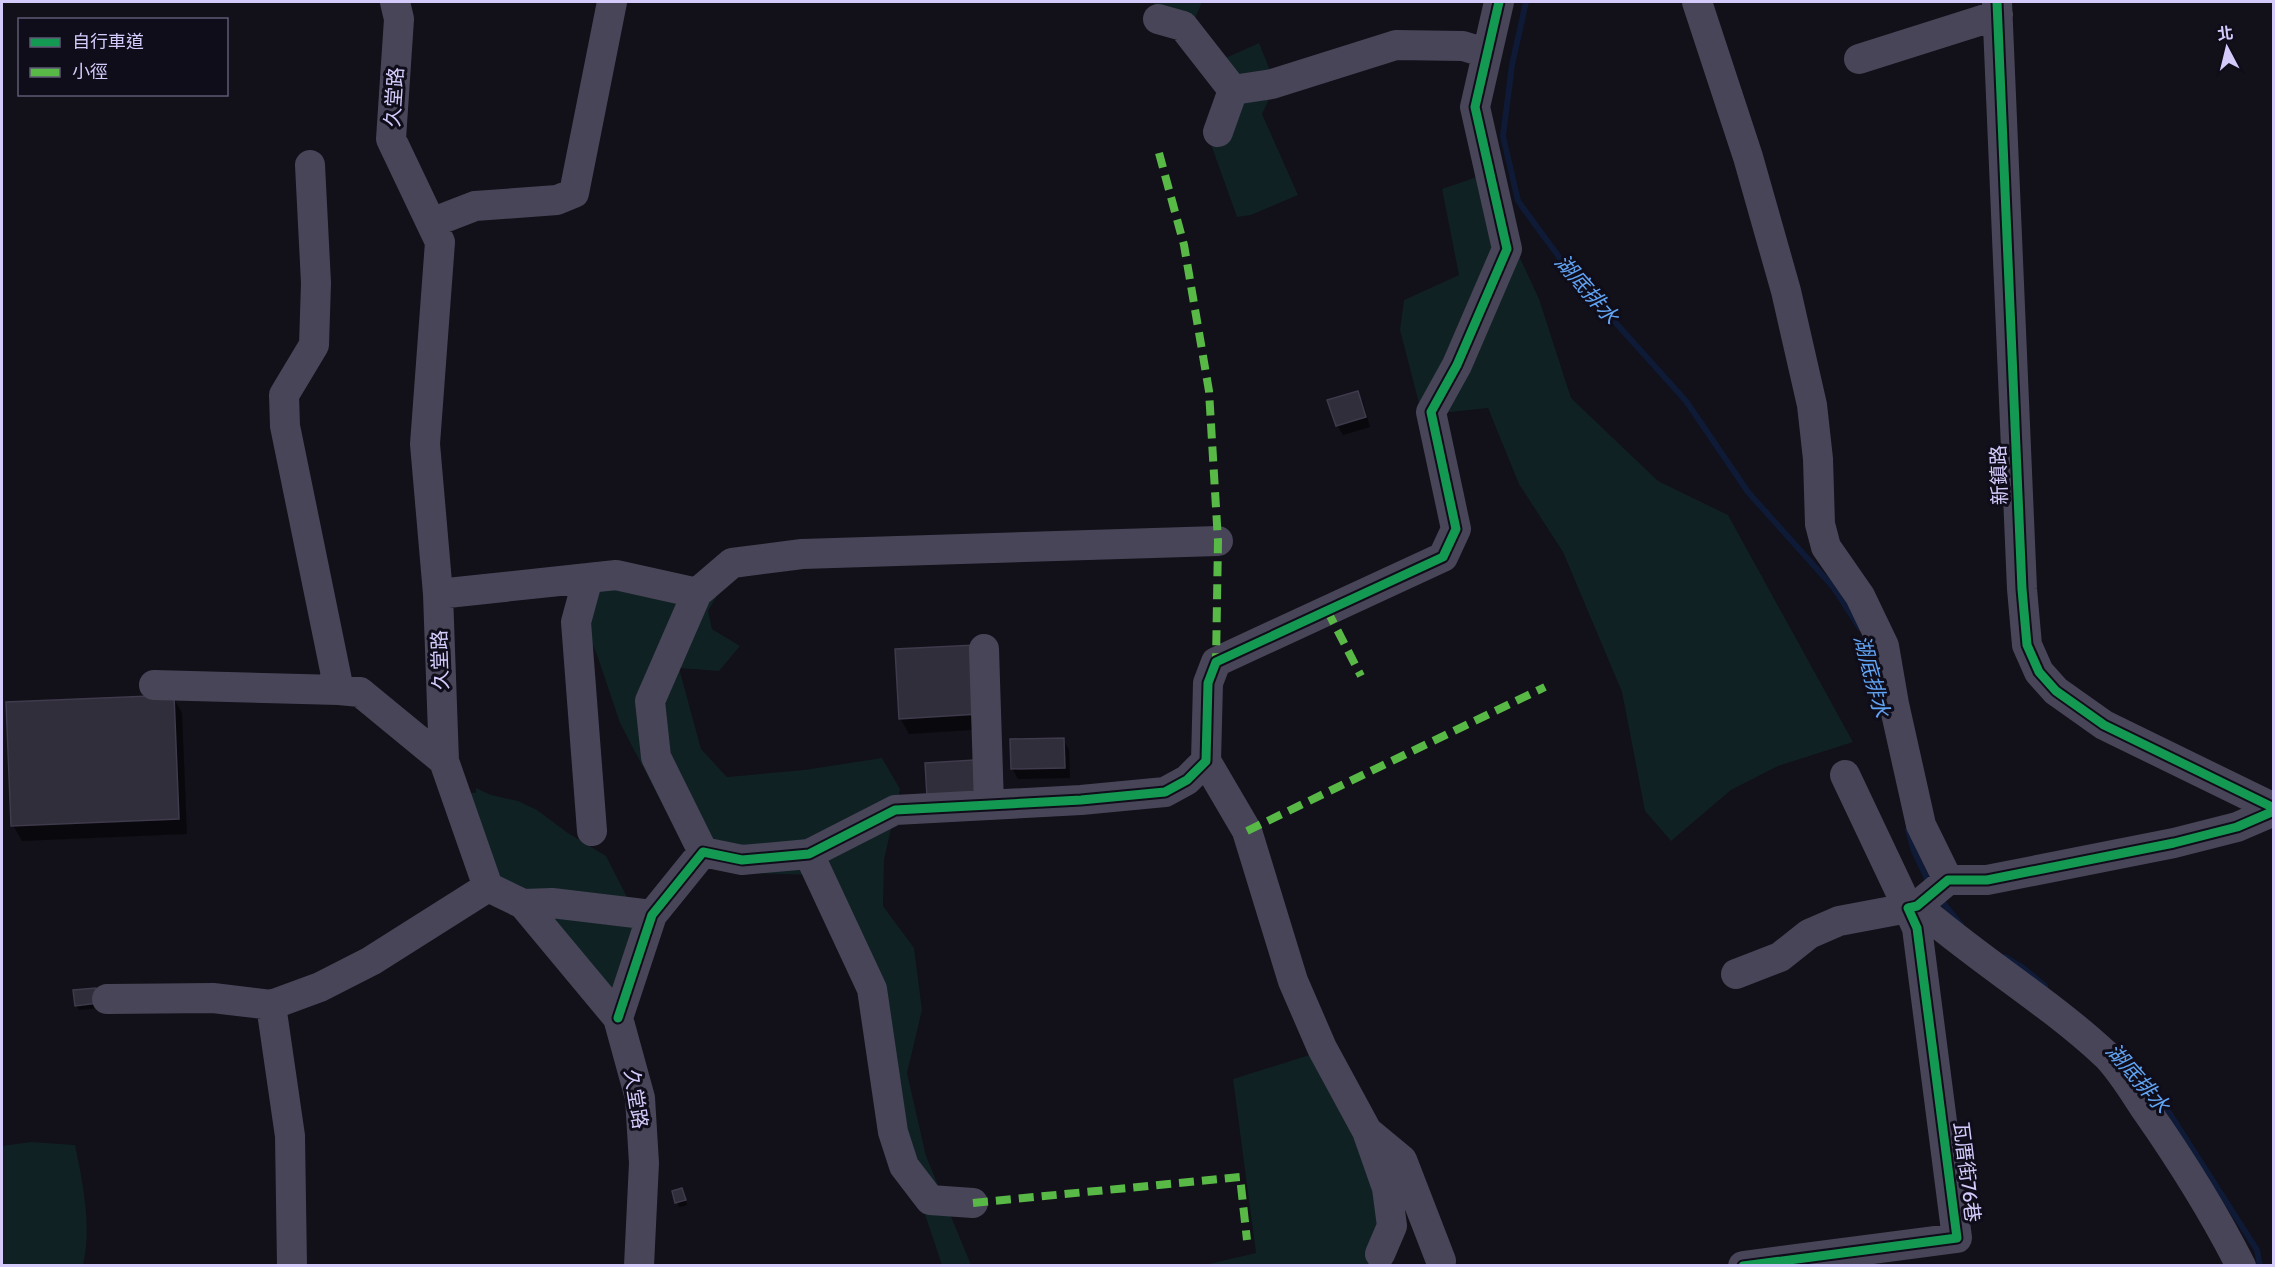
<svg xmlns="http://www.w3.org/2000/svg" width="2275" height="1267" font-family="Cabin,'Noto Sans TC',sans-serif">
<rect width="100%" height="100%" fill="#121018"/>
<path fill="#102123" d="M1153,2H1202L1193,23L1161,15Z
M1259,43L1276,85L1262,114L1298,195L1251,215L1237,217L1204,125L1232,102L1219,61Z
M1500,169L1514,245L1539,299L1571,398L1658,481L1728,515L1853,742L1778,766L1731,790L1671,841L1645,811L1622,692L1563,552L1519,484L1488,408L1422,415L1400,330L1404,300L1459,275L1442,189Z
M661,585L722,587L708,611L712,629L740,646L719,671L679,668L701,749L727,777L804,770L882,758L900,789L884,860L883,906L914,948L922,1010L907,1073L926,1156L971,1265H942L916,1188L868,1008L815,875L744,873L703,865L665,809L620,723L597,655L570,591Z
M476,788L491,795L518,801L537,810L568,833L606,856L649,940L621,1008L488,887L463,793H476Z
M1319,1052L1362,1121L1387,1265L1200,1266L1256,1253L1233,1079Z
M31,1142L75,1145C83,1183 92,1227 83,1265H2V1146Z"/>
<path fill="#0007" d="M1357,392L1363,402L1370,427L1343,435L1337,425Z
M975,647L987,729L909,734L900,718Z
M173,697L182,713L187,834L22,841L13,825Z
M1063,740L1069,750L1070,778L1018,779L1012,768Z
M75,991L99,1008L79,1010L76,1005Z
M674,1192L684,1194L687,1205L679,1207Z"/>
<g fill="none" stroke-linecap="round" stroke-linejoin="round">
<path stroke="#0e1a36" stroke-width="6" d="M1526,2L1512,65L1503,136L1518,201L1570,272L1686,401L1748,492L1834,588L1860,628
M1908,830L1914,851L1930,885
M1939,898L1961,925
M2005,957L2022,967L2045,986
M2147,1085L2165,1106L2257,1250L2260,1266"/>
</g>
<path fill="#302e3a" stroke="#3f3a4c" stroke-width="1.5" d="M1358,391L1366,417L1336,426L1327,400Z
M976,645L979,714L899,719L895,649Z
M174,695L179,819L11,826L6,702Z
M1064,738L1065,768L1011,769L1010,739Z
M974,760L975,794L927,797L925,763Z
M96,988L98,1003L75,1006L73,990Z
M682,1188L686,1200L675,1203L672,1191Z"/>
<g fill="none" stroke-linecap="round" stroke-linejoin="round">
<path stroke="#484558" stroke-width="30" d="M395,2L399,19L391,139L440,242L425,444L438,594L444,761L488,887L523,904L618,1018L640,1098L644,1163L639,1266
M1697,2L1748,157L1786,291L1812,405L1818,459L1820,524L1826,547L1860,596L1884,646L1894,704L1921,825L1948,880
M1997,2L2022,589L2027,645L2039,672L2056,691L2104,725L2274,808
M1158,19L1183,26L1233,90L1272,84L1396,45L1463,46L1486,53
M1859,59L1998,15
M1218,132L1233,90
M431,223L475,206L557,200L574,193L612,2
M697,593L650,701L656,757L703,852
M438,594L588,578
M984,649L989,805
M154,685L339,690L285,426L284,395L314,345L316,283L310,165
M339,690L360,692L444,761
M1206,761L1247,831L1293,981L1322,1048L1367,1131L1387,1188L1392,1226L1380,1254
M592,831L576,622L588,578L616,575L697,593L732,563L802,554L1218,541
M809,854L872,989L893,1132L904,1166L930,1200L973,1203
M523,904L552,903L652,915
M1917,906C1977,959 2047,1000 2106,1055C2121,1070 2134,1092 2146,1110C2181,1160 2213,1211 2241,1266
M1736,974L1780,957L1809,934L1839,921L1908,908L1845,775
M107,999L213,998L271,1005
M618,1018L652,915L703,852L742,860L809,854L895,810L1081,800L1165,792L1187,780L1206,761L1208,683L1216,662L1443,557L1456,529L1431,412L1457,365L1507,249L1475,107L1499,2
M1367,1131L1402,1160L1441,1261
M292,1266L290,1136L271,1005L320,987L371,961L488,887
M1743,1266L1957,1238L1917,928L1908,908L1917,906L1948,880H1987L2174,843L2237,827L2274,811"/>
<path stroke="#58b947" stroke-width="8" stroke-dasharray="15 8" stroke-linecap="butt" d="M1159,153L1184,245L1209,391L1218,541L1216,662
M1327,610L1361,676
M1247,831L1545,687
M973,1203L1240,1177L1247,1240"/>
<defs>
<path id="cycleway" d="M1997,2L2022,589L2027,645L2039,672L2056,691L2104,725L2274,808
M618,1018L652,915L703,852L742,860L809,854L895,810L1081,800L1165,792L1187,780L1206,761L1208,683L1216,662L1443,557L1456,529L1431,412L1457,365L1507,249L1475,107L1499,2
M1743,1266L1957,1238L1917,928L1908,908L1917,906L1948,880H1987L2174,843L2237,827L2274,811"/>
</defs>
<use href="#cycleway" stroke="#100d1b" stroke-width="13"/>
<use href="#cycleway" stroke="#139951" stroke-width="9"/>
</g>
<g text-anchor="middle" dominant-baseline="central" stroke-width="6" stroke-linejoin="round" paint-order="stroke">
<g font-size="20" fill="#d4cbfb" stroke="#100d1b">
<text transform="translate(394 97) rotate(-86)">久堂路</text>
<text transform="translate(1999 475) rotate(-92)">新鎮路</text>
<text transform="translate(440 660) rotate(-92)">久堂路</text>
<text transform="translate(636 1099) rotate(81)">久堂路</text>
<text transform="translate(1967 1172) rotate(83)">瓦厝街76巷</text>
</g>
<g font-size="21" font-style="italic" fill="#61a4f3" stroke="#100d1b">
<text transform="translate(1587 289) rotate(49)">湖底排水</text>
<text transform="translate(1872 676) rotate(75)">湖底排水</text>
<text transform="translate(2138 1078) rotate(49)">湖底排水</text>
</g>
</g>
<rect width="2275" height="1267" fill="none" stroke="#d4cbfb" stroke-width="6"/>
<rect x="18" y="18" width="210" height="78" fill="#100d1b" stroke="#5e5975" stroke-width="1.5"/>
<rect x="30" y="38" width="30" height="9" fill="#139951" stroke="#5e5975" stroke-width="1.5"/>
<text x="72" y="48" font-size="18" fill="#d4cbfb">自行車道</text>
<rect x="30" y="68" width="30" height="9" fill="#58b947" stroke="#5e5975" stroke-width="1.5"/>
<text x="72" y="78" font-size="18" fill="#d4cbfb">小徑</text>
<g transform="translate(2227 48) rotate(353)" stroke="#100d1b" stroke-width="4.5" paint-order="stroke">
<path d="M0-4.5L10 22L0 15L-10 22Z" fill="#d4cbfb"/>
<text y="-9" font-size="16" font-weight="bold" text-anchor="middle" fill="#d4cbfb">北</text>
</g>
</svg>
